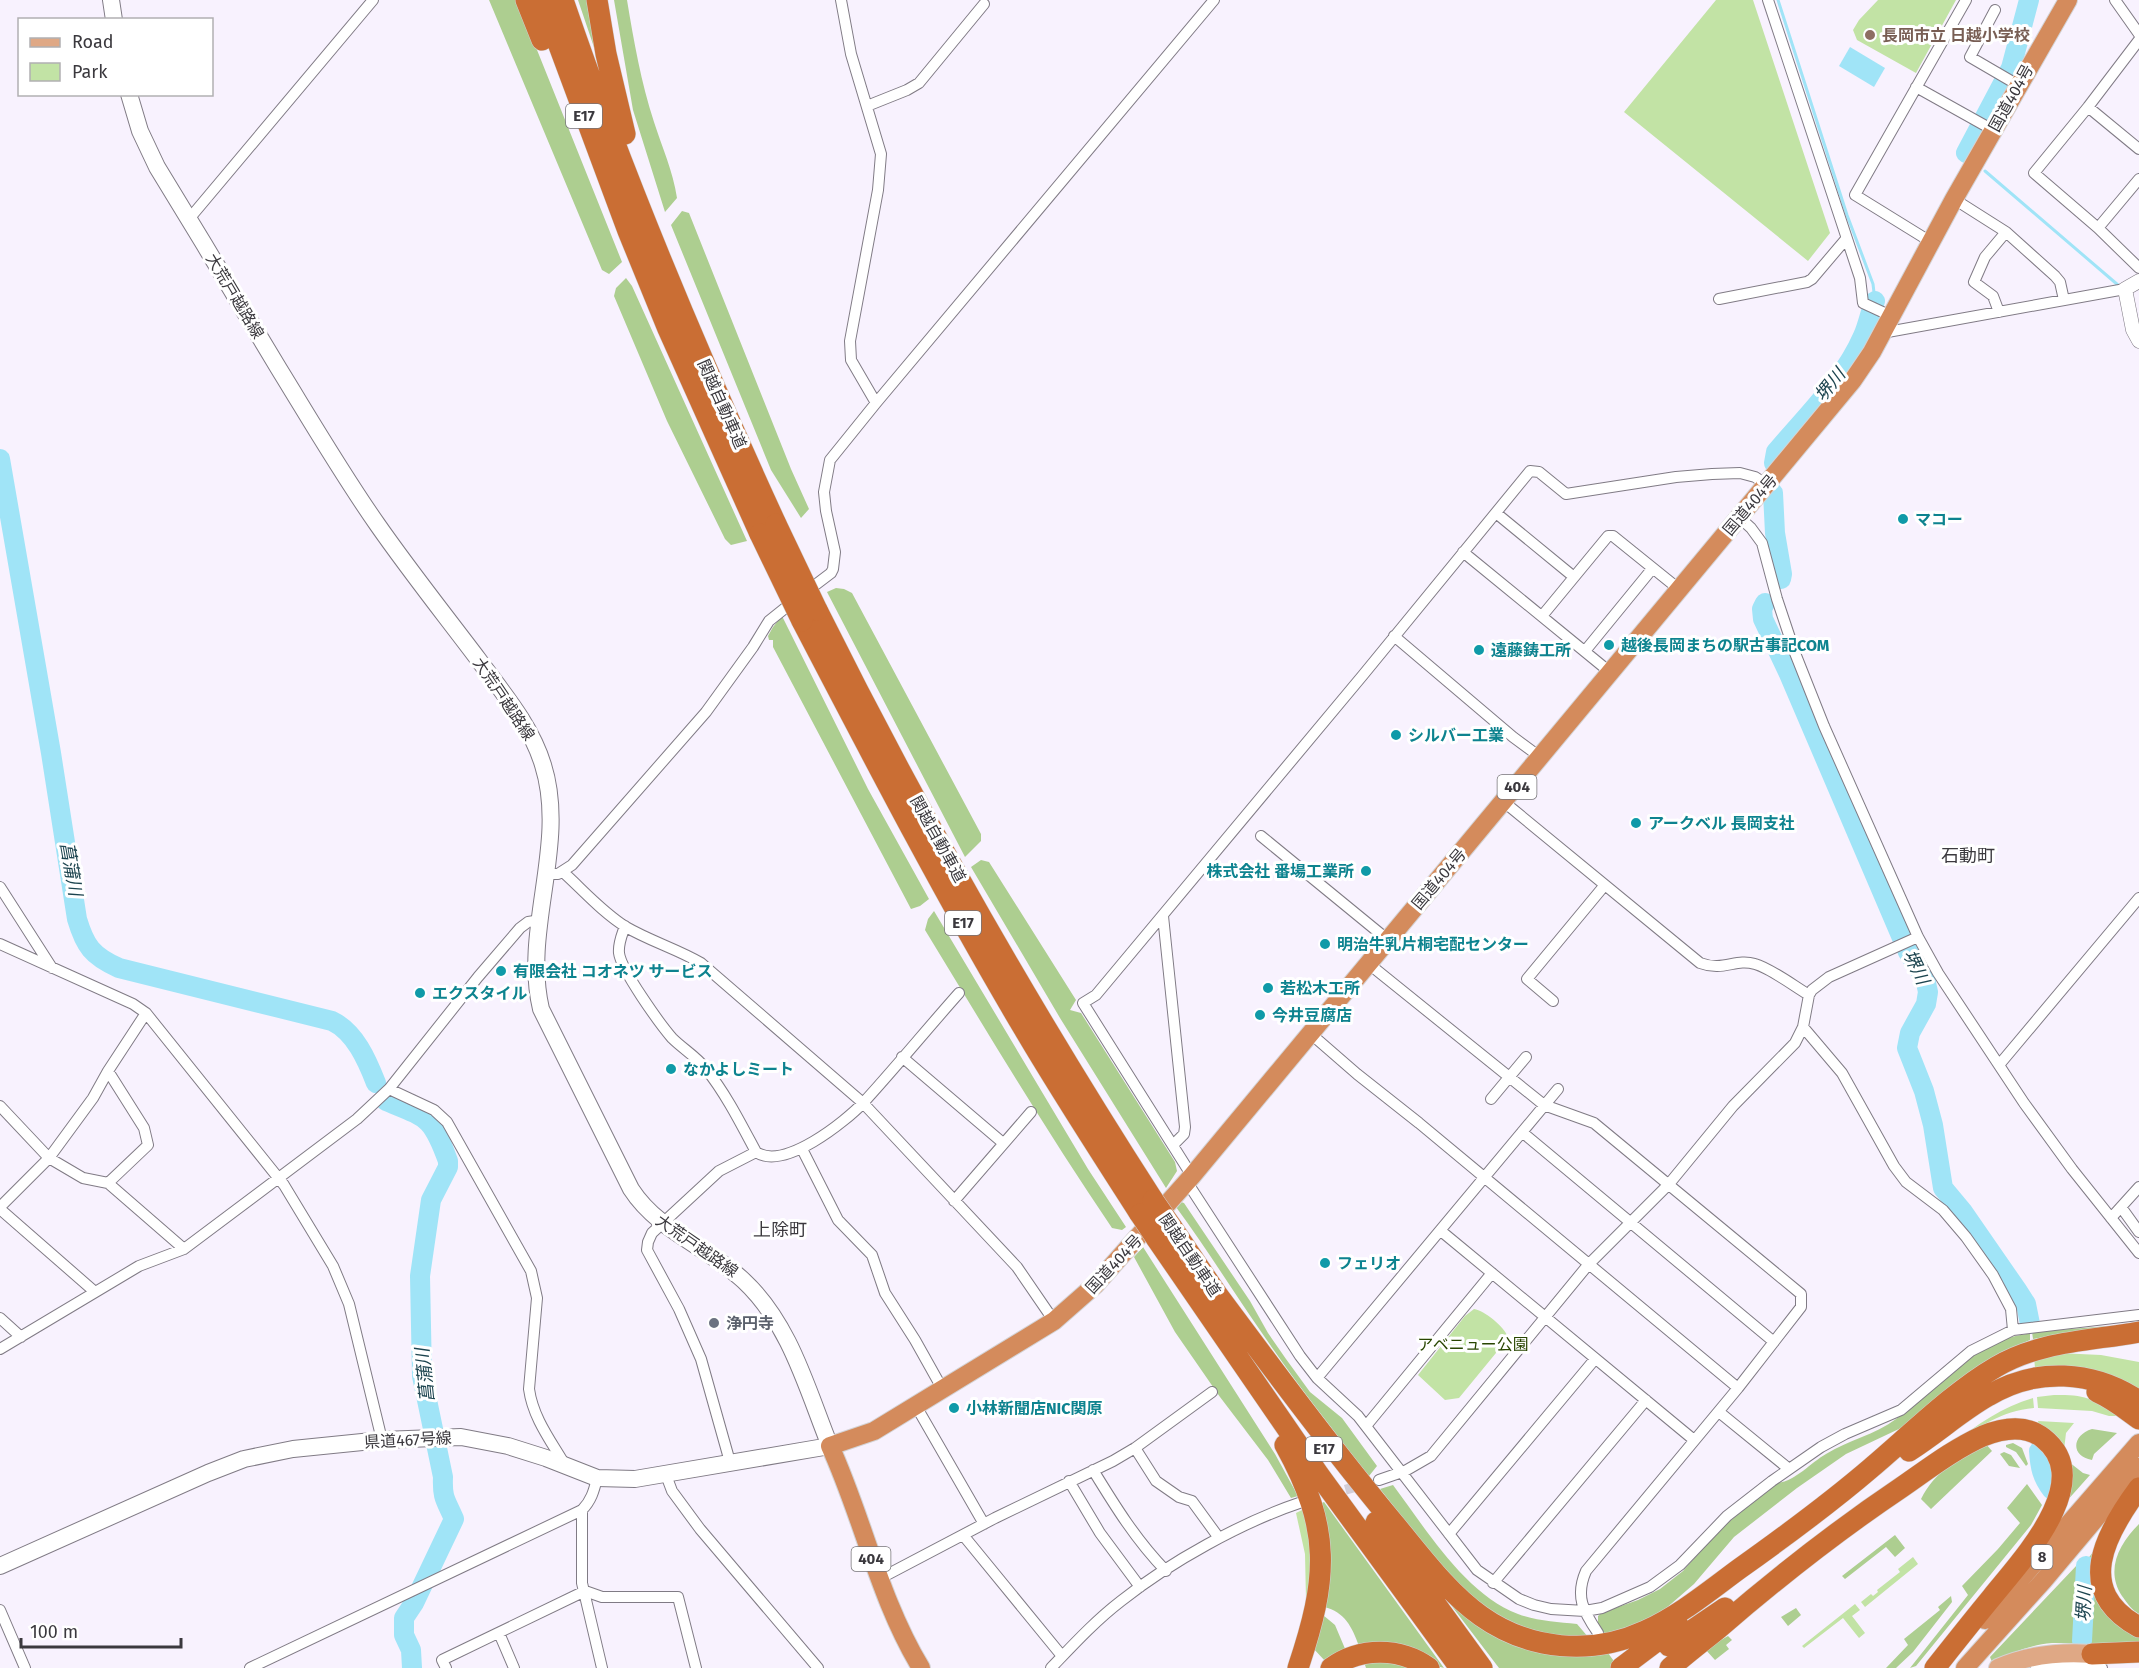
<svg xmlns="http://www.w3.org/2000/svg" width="2139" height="1668" font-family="'Fira Sans','Noto Sans JP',sans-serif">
<rect width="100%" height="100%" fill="#f8f2fe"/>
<path fill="#c2e3a5" d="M1716,0H1753L1830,233L1808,261L1624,112Z
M1878,0H1956L1916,73L1857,40L1853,30L1859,20Z
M1474,1309C1485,1311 1502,1325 1507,1335L1505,1342L1459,1398L1445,1400L1418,1375L1465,1316Z
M2058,1353L2101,1355L2139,1362V1389L2035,1368L2034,1357Z
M2054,1395C2086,1395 2091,1397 2117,1416H2109L2092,1411L2038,1408L2037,1397Z
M2033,1398L2034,1408C2000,1411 1981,1427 1952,1444C1978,1424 2002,1407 2033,1398Z
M2038,1421L2074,1423L2066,1433L2064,1450L2039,1427Z
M2042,1448L2050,1459L2053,1486C2041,1475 2042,1463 2042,1448Z
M1304,1509L1311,1535L1310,1601L1306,1600L1305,1554L1296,1513Z
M1913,1557L1918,1564L1865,1607L1861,1602L1871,1594L1873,1596L1878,1592L1877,1590L1900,1572L1898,1569Z
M1855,1604L1860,1610L1852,1616L1865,1633L1859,1638L1843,1618L1804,1648L1802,1646Z"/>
<path fill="#adce90" d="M489,0H517L622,262L609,274L602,270Z
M578,0H589L600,65Z
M614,0H627C634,42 641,82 654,122C662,147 673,171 677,198L665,212L633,110Z
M682,211L689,213L791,469L809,509L801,518L771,470L671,225Z
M626,278L632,286L747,541L731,545L725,539L667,421L614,296L616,288Z
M836,588L844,589L852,593L981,834V841L965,857L827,592Z
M782,616L868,789L929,899L920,906L911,909L773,647V640H769L768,636L773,627Z
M981,860L989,862L1076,1000L1070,1010L1081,1013L1175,1162L1177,1171L1166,1188L1060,1018L971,867Z
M934,911L1088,1169L1126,1227L1122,1230L1112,1228C1046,1131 986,1030 925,930L928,919Z
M1181,1202L1184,1203L1250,1301L1268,1333L1286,1359L1310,1392L1342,1418L1377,1466L1369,1476C1333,1430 1297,1384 1264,1336C1234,1293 1207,1249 1176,1207Z
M1143,1247L1275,1454L1298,1496L1291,1498L1268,1460L1220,1397L1175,1332L1134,1257Z
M2121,1325L2033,1339L2032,1332Z
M2030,1333V1340L1997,1355L1901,1428L1846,1454L1797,1488L1734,1537L1694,1584L1664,1610L1648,1620L1605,1636L1598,1627V1616L1601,1613L1638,1600L1660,1589L1683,1571L1717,1532L1775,1483C1794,1483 1810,1463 1826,1454C1848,1440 1875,1435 1896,1419C1925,1397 1950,1368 1982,1349C1990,1344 2003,1339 2012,1337C2018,1335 2023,1335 2030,1333Z
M2092,1429L2117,1433L2094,1454L2092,1460C2070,1456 2072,1435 2092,1429Z
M1985,1443L1992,1451L1931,1509L1921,1499C1935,1471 1959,1458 1985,1443Z
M2013,1443L2022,1448L2028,1464L2026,1466L2016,1452L2006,1447V1445Z
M2004,1452L2011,1455L2020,1468L2009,1466L2000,1454Z
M2069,1462L2083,1473L2090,1475L2065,1503Z
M2027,1484L2042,1505L2031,1525L1916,1666L1910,1668L1968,1595L1962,1586L1998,1549L2020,1523L2007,1508Z
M1393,1485C1426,1529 1465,1594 1518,1614C1537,1621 1557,1622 1577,1624L1589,1638L1531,1633L1474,1602L1425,1546L1380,1489Z
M1324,1502L1444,1668L1359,1646C1352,1627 1345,1612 1324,1607L1317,1505Z
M2139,1524V1614C2132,1610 2127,1603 2122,1596C2105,1570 2119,1544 2139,1524Z
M1895,1535L1905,1548L1895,1557L1886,1547L1845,1579L1842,1576Z
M2099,1544L2096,1568L2139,1633V1648L2084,1643L2088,1594L2087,1560Z
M2082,1563L2084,1566L2081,1643C2071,1644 2061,1643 2052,1643C2030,1645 2011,1653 1992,1662L1990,1657L2078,1564Z
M1441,1592L1583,1656L1608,1653L1616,1664L1611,1668H1499Z
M1951,1596L1952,1602L1913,1652L1896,1668H1886L1908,1645L1904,1639L1940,1610L1938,1607Z
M1796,1608L1801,1615L1788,1626L1781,1617Z
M1323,1615L1335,1625L1346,1651L1326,1662L1312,1647Z
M1728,1636L1732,1640L1726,1645L1729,1649L1715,1660L1705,1649Z
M1383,1661L1410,1668H1366L1364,1662Z"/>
<path fill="#a0e4f7" d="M1850,47L1885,68L1874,87L1839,66Z"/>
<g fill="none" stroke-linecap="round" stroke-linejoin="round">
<path stroke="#a0e4f7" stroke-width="3" d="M1778,0L1847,215L1873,284L1875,301
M1985,171L2118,285"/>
<path stroke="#a0e4f7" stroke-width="20" d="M1966,153L2011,68L2029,0
M0,459L51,753L77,919C85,946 92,956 119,968L332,1021C355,1032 367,1060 376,1083
M1774,463L1776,452C1806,416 1844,380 1863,336C1868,325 1870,312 1875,301
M1773,493L1775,533L1782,574L1781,579
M1765,603L1762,609L1763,619L1789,674L1908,952L1925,978L1928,992L1926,1004L1910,1033L1907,1048L1924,1091L1933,1125L1943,1188L1963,1212L2017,1290L2026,1304L2030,1324
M386,1101C428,1118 432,1117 448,1161V1167L431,1200L420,1276L422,1376L443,1477C442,1499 446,1500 454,1519L414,1603L404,1618V1635L411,1650L412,1668
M2039,1451C2040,1467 2042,1477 2052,1490
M2082,1641L2086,1566"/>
<path stroke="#d2cdd8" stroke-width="10" stroke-dasharray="10 5" stroke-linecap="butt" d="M1331,1494L1365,1484"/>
<defs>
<path id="minor" d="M841,0L851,54L881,154L878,190L850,341L851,360L876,403
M1768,0L1860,278L1863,303L1891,316
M2115,0L2139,34
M1995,10L1970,57L2018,85
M2139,40L2088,107L2034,173L2098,228L2139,268
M1916,87L1993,130
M867,106L907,90L919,83L984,4
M2088,107L2139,149
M1954,199L2006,232L2055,276L2060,282L2064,300
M189,219L373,0
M2098,228L2139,179
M1931,242L1855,195L1966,0
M1719,299L1807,282L1812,279L1846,239
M1999,312L1993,296L1974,282L1985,257L2006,232
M1882,333L2125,289
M1496,513L1574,577
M1740,518L1751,528L1762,543L1777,599L1795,653L1824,726L1918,937L1938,973L2024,1103L2072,1169L2139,1253
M1463,552L1611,673
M806,592L831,573L833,569L835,552L826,511L824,492L830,460L876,403L1214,0
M1542,616L1608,536H1613L1680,590
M1394,636L1513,737L1540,757
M1585,651L1652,569
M1504,802L1700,963C1724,972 1735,958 1755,964C1770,968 1794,986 1809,995
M1261,836L1388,940
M563,872C583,890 602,912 626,927C650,941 677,949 701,963L863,1103L1017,1267L1054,1321
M546,874H558L572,865L706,712L753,647L769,621L794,601
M0,887L52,968
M1163,916L1185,1127L1184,1134L1173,1145
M625,926C622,935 618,943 619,953C621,970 660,1024 672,1038C683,1049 697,1057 706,1069C726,1094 741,1124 756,1152
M0,944L133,1004L146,1013L284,1185L333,1266L349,1304L382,1440
M1369,964L1544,1105L1594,1123L1801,1294V1307L1738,1388L1586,1571C1575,1596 1583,1611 1598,1633
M1553,1001L1527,979L1604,886
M1311,1034L1357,1074L1419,1123L1738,1388
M902,1057L1003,1143
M1999,1065L2139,898
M389,1089L434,1110L447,1122L531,1271L537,1298L529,1389C533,1418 551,1441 565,1465
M1491,1099L1526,1057
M0,1106L49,1158L83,1178L108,1183L184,1249
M1522,1132L1774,1342
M802,1149L838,1220L872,1255L885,1293L915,1340L943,1390
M1192,1176L1083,1003L1096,995L1363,675L1530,471L1539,472L1566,494L1676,477L1712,474L1740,473L1755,477L1767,485
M1187,1182L1300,1356L1317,1378L1358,1416L1477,1570L1519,1599L1534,1605L1551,1609L1585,1611L1602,1608L1650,1587L1680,1565L1727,1516L1772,1481L1821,1447L1845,1434L1901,1410L1971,1351L2013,1330L2011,1309L1993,1275L1966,1237L1943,1210L1906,1182L1894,1166L1842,1073L1803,1027
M108,1183L148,1145L144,1128L108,1071
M954,1201L1031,1112
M0,1207L49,1158L93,1098L108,1071L146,1013
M2121,1207L2139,1232
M0,1209L95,1292
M2111,1218L2139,1187
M1441,1231L1694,1440
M0,1318L21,1337
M2013,1330L2139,1315
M0,1349L139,1266L184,1249L357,1119L389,1089L478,977L520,928L528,922L541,920
M1317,1378L1558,1089
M916,1406L984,1524
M1719,1412L1789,1469
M1366,1426L1492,1273
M1135,1448L1156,1481L1179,1497L1192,1501L1219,1538
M730,1462L701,1359L679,1309L647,1250L648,1242L652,1233L719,1171L756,1152C784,1171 845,1122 864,1102C896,1067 927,1029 959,993
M1093,1470C1115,1506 1136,1540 1166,1571
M666,1475L672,1491L700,1529L818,1668
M1379,1480L1405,1471L1431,1456L1588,1265L1669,1184L1733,1106L1795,1043L1803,1027L1809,995L1812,990L1829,977L1918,937
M1069,1481L1100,1533L1140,1587
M582,1510V1583L602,1668
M1449,1534L1595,1359
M963,1535L1062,1656
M879,1579L995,1518L1113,1461L1135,1448L1212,1392
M1493,1583L1646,1400
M0,1610L25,1668
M499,1633L514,1668
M250,1668L582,1510C591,1501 594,1491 597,1478
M446,1668L442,1660L585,1591L602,1597H678L696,1668
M1051,1668C1073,1645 1095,1621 1121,1601C1170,1562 1242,1522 1302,1502
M2036,1668L2064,1666L2102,1668"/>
<path id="tertiary" d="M2139,281L2125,289L2133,330L2139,341"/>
<path id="secondary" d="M111,0L114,20
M0,1566L208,1473L244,1459L293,1449L382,1440L461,1437L508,1446L546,1458L597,1478L635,1479L830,1446C807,1389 790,1324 744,1281C708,1247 658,1231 631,1189L541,1009C522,929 568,844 543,765C531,725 502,692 478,659C444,614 409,570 377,524C342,474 311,421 279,369C239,302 198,234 157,167L140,131L129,94"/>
<path id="primary" d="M1998,1668C2032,1653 2068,1651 2104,1655"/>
<path id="trunk" d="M1985,1620L2139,1443
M921,1668C879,1599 863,1518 830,1446L874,1431L1054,1321L1095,1285L1192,1176L1853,380L1872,352L1954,199L2068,0
M1965,1668L2044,1580L2139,1467"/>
<path id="motorway" d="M526,0L542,40
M542,0L628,231L668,329L760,534
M563,0C624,179 697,352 776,524
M597,0L606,54L625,134
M817,610C918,813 1030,1009 1153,1200
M802,621C874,759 945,896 1024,1029C1061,1092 1101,1153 1140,1214
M1171,1226L1221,1300
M1156,1238L1319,1475L1460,1668
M1214,1290C1272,1368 1330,1446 1392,1521C1419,1553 1446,1591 1481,1616C1529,1650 1591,1656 1645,1631C1679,1616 1709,1591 1739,1569C1784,1537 1829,1504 1871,1468C1909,1436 1953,1392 1996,1367C2040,1341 2090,1341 2139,1332
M2097,1392C2113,1399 2125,1409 2139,1419
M1285,1445C1332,1530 1328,1578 1298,1668
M1909,1451C1936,1434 1960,1412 1988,1396C2036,1367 2093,1370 2139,1401
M2139,1488C2105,1534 2073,1591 2139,1627
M1376,1522L1482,1668
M1669,1646L1725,1608
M2092,1654L2139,1652
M1331,1668C1360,1647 1400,1647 1429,1668
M1621,1668L1678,1625
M1670,1668C1686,1654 1703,1641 1719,1628C1778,1577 1838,1530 1902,1487C1928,1469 1954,1449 1983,1436C2003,1428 2025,1424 2043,1438C2098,1481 2020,1562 1992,1597C1973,1620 1954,1644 1935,1668"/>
</defs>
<use href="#minor" stroke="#807b85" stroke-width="12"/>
<use href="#tertiary" stroke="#807b85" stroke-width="15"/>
<use href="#secondary" stroke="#807b85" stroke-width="18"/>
<use href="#primary" stroke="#d4d3d5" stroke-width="20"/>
<use href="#trunk" stroke="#d4d3d5" stroke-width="20"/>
<use href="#motorway" stroke="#d4d3d5" stroke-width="22"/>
<use href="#minor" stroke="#fff" stroke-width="10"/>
<use href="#tertiary" stroke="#fff" stroke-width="14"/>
<use href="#secondary" stroke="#fff" stroke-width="16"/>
<use href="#primary" stroke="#dfa885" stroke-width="18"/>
<use href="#trunk" stroke="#d48b5c" stroke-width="18"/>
<use href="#motorway" stroke="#ca6e34" stroke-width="21"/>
<defs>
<path id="motorway-bridge" d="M776,524L817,610
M760,534L802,621
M1153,1200L1171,1226
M1140,1214L1156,1238"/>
</defs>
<use href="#motorway-bridge" stroke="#d4d3d5" stroke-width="22" stroke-linecap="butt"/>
<use href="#motorway-bridge" stroke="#ca6e34" stroke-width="21"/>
</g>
<circle fill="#8d6e63" stroke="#fff" stroke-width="2" cx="1870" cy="35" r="6"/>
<g fill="#0f9aa8" stroke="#fff" stroke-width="2">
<circle cx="1903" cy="519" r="6"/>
<circle cx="1609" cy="645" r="6"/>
<circle cx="1479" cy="650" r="6"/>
<circle cx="1396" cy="735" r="6"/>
<circle cx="1636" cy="823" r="6"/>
<circle cx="1366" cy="871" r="6"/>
<circle cx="1325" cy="944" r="6"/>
<circle cx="501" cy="971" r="6"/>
<circle cx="1268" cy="988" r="6"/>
<circle cx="420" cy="993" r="6"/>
<circle cx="1260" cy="1015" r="6"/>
<circle cx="671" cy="1069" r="6"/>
<circle cx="1325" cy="1263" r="6"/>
<circle cx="954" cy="1408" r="6"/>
</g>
<circle fill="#6b7280" stroke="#fff" stroke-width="2" cx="714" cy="1323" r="6"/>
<g text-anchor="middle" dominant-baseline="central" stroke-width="6" stroke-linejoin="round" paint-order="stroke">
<g fill="#fff" stroke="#767478" stroke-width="1.5">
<rect x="566" y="104" width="36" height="24" rx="4.5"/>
<rect x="1497.5" y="775" width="39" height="24" rx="4.5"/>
<rect x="945" y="911" width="36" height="24" rx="4.5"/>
<rect x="1306" y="1437" width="36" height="24" rx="4.5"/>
<rect x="2031.5" y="1545" width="21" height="24" rx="4.5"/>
<rect x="851.5" y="1547" width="39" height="24" rx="4.5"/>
</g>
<g font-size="15" font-weight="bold" fill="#3b393e">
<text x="584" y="116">E17</text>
<text x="1517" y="787">404</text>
<text x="963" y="923">E17</text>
<text x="1324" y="1449">E17</text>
<text x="2042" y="1557">8</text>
<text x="871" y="1559">404</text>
</g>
<g font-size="16" font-weight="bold" fill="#785e54" stroke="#fff" text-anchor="start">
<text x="1882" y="35">長岡市立 日越小学校</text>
</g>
<g font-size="16" fill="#3b393e" stroke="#fff">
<text transform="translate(2011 98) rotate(-61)">国道404号</text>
<text transform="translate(235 296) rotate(59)">大荒戸越路線</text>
<text transform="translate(722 404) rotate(66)">関越自動車道</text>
<text transform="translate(1750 505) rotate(-50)">国道404号</text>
<text transform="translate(504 699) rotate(56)">大荒戸越路線</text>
<text transform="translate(938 839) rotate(61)">関越自動車道</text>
<text transform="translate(1439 879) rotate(-50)">国道404号</text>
<text transform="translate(697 1246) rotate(35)">大荒戸越路線</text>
<text transform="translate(1190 1255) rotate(56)">関越自動車道</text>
<text transform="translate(1114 1264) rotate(-47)">国道404号</text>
<text transform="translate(408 1440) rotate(-3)">県道467号線</text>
</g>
<g font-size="16" font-weight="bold" fill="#0d838f" stroke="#fff" text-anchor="start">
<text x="1915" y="519">マコー</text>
<text x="1621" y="645">越後長岡まちの駅古事記COM</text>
<text x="1491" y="650">遠藤鋳工所</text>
<text x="1408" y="735">シルバー工業</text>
<text x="1648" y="823">アークベル 長岡支社</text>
<text x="1354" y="871" text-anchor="end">株式会社 番場工業所</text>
<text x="1337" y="944">明治牛乳片桐宅配センター</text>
<text x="513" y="971">有限会社 コオネツ サービス</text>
<text x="1280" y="988">若松木工所</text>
<text x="432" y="993">エクスタイル</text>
<text x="1272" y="1015">今井豆腐店</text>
<text x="683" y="1069">なかよしミート</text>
<text x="1337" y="1263">フェリオ</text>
<text x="966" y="1408">小林新聞店NIC関原</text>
</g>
<g font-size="16" font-weight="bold" fill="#5b616d" stroke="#fff" text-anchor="start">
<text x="726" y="1323">浄円寺</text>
</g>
<g font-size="16" fill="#294601" stroke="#fff">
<text x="1473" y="1344">アベニュー公園</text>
</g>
<g font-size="18" font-style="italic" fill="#1c444f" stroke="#fff">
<text transform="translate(1830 385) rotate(-51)">堺川</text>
<text transform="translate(71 869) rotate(80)">菖蒲川</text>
<text transform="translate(1916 967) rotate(64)">堺川</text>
<text transform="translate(425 1375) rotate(-96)">菖蒲川</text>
<text transform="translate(2084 1604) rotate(-87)">堺川</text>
</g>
<g font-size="18" fill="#3b393e" stroke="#fff">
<text x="1968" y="856">石動町</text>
<text x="780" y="1230">上除町</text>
</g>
</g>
<rect x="18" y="18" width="195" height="78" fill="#ffffff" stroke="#b1b0b2" stroke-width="1.5"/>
<rect x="30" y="38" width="30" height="9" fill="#dfa885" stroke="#b1b0b2" stroke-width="1.5"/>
<text x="72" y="48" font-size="18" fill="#3b393e">Road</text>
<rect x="30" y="63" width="30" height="18" fill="#c2e3a5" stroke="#b1b0b2" stroke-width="1.5"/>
<text x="72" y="78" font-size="18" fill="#3b393e">Park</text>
<path d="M21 1638v9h160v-9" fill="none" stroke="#3b393e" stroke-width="3"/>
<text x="30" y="1638" font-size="18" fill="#3b393e" stroke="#ffffff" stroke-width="4.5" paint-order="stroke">100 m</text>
</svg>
